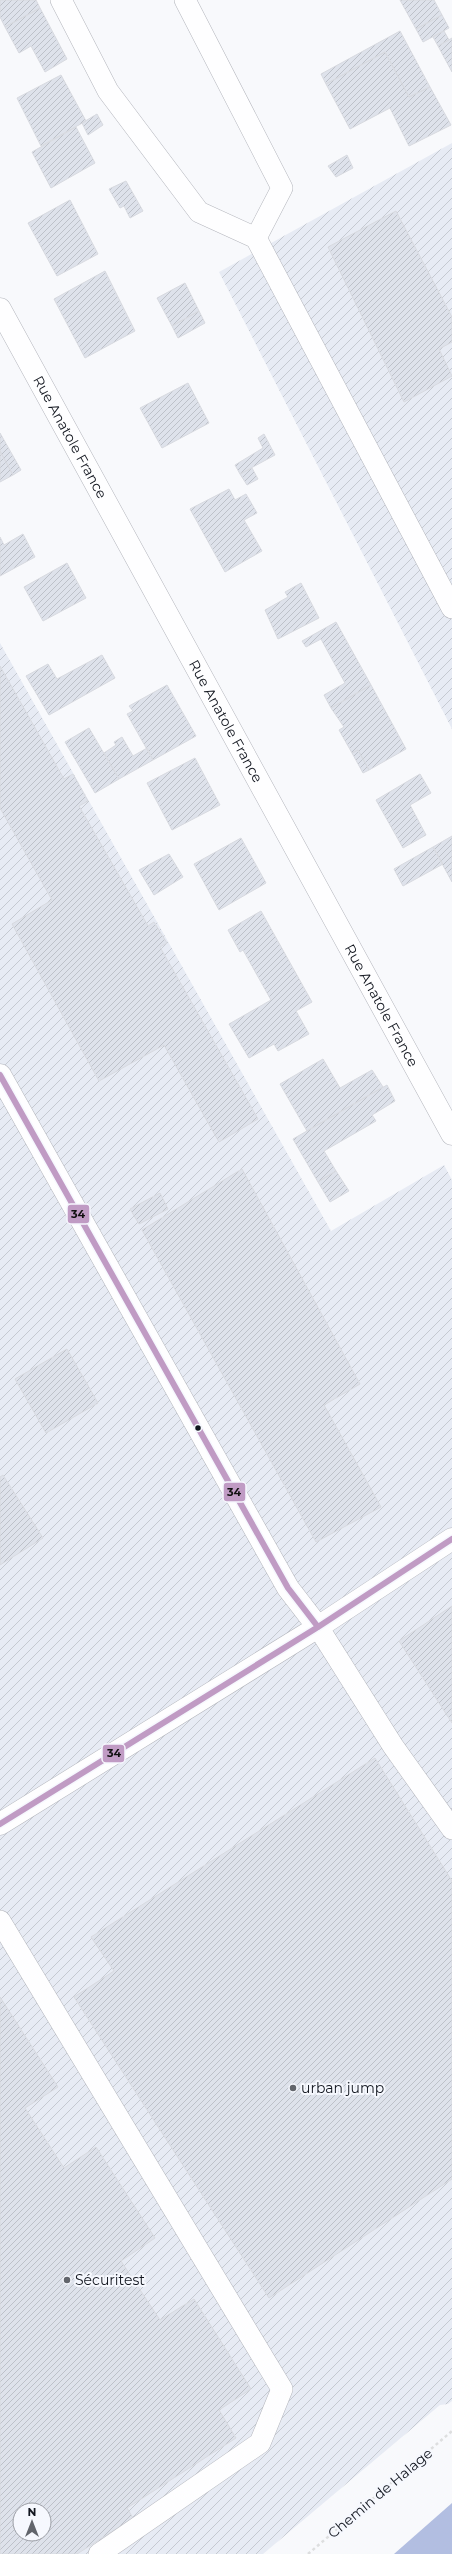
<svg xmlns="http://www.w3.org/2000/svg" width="452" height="2554" font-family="Montserrat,sans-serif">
<defs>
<pattern id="industrial-furrows" width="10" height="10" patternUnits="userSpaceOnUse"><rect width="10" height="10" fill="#e7ebf4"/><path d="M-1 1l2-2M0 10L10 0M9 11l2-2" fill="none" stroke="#c5c9d1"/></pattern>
<pattern id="building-hatch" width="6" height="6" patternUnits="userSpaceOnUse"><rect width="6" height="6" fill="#dee2eb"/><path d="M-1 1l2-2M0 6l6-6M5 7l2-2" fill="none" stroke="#bdc1c9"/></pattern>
</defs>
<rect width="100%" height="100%" fill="#f8f9fc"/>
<path fill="url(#industrial-furrows)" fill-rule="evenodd" d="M452,143V729L219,272Z
M0,643L331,1231L444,1165L452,1180V2401L448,2404L440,2405L263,2554H0ZM20,2510H44V2534H20Z"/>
<path fill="#b2bee1" d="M452,2503V2554H394Z"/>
<path fill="url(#building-hatch)" stroke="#d8dae0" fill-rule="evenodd" d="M0,0H36L40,8L5,27L0,17Z
M400,0H434L442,15L416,29Z
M40,8L67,59L45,72L31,46L19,53L5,27Z
M442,15L449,28L423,42L416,29Z
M400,31L430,87L409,97L385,52L326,84L321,74Z
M444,31L449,40L438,46L433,37Z
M452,38V72L438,46Z
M385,52L409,97L430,87L451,125L409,146L390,108L350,129L326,84Z
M61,75L86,121L41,146L17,98Z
M97,114L103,125L88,135L82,123Z
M76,127L95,163L51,188L32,152Z
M347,155L353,168L336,177L328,166Z
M126,181L143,211L130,218L124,206L120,208L109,189Z
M70,200L98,254L57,276L28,223Z
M396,211L452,317V342L439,349L452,376L404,402L328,247Z
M105,271L135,331L85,358L54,299Z
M185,283L199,311L172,326L157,298Z
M199,311L205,323L178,338L172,326Z
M188,383L209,423L162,448L140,408Z
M0,433L21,470L13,475L0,451Z
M264,434L275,455L240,474L235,465L263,448L258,438Z
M0,451L13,475L0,482Z
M252,468L258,479L247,485L240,474Z
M229,489L235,500L246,494L257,513L244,520L262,551L225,572L190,509Z
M23,534L35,557L0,576V537L4,545Z
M67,563L86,598L43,621L24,587Z
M301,583L319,618L278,639L265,610L288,597L285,592Z
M336,622L371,685L331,708L324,695L345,683L321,639L306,647L302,641Z
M102,655L115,678L49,715L26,676L48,664L57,679Z
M0,666L64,779L73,774L88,801L79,806L148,926L154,922L167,943L160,947L258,1119L219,1142L164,1045L99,1081L12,924L52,900L0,808Z
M167,685L196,736L153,760L127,714L133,711L129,706Z
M371,685L406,749L369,770L358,750L352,753L339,730L344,727L331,708Z
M89,728L119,779L95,793L65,742Z
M122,737L133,756L147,748L153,760L119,779L104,753L116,745L114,742Z
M358,750L369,770L363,773L352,753Z
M195,758L220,805L172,830L147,783Z
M420,774L431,793L410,805L426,835L403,848L376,800Z
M452,836V882L433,847Z
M241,838L266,883L219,910L194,864Z
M433,847L443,864L403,886L394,869Z
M169,854L183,877L154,895L139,870Z
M261,911L312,1002L296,1011L309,1034L278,1051L274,1044L249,1058L229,1024L271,1000L243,950L240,952L228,930Z
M323,1059L340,1088L372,1070L383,1087L307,1131L280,1084Z
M387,1085L395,1101L372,1115L376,1121L324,1151L336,1171L318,1182L293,1139Z
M242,1169L360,1384L324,1405L381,1507L316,1542L142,1230Z
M336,1171L349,1191L330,1202L318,1182Z
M160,1193L168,1209L139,1224L130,1209Z
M67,1349L98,1403L46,1433L15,1379Z
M3,1475L43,1538L0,1565V1477Z
M452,1606V1723L399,1641Z
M375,1758L452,1881V2179L269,2298L74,1997L114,1971L91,1937Z
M0,1997L58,2087L25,2108L64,2168L96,2147L155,2238L121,2261L160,2320L194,2299L251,2389L219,2410L236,2438L127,2508L133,2518L77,2554H0ZM20,2510H44V2534H20Z"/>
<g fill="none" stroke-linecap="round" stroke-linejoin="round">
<defs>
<path id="lane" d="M61,0L108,91L199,212L256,238L452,608
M185,0L282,188L256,238
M318,1627L393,1746L452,1829
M0,1921L282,2389L260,2443L99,2554"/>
<g id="street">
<path id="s1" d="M0,309L452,1134"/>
<path d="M0,1075L288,1588L318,1627"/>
</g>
<path id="secondary" d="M0,1824L318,1627L452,1539"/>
</defs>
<use href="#lane" stroke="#b4b6bd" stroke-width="22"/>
<use href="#street" stroke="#b4b6bd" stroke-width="23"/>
<use href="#secondary" stroke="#b4b6bd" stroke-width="23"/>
<path stroke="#dddedf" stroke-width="2.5" stroke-dasharray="3 3" stroke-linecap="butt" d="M308,2554L452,2431"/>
<use href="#lane" stroke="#fefeff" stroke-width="21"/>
<use href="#street" stroke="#fefeff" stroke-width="22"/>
<use href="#secondary" stroke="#fefeff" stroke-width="22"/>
<defs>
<path id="bus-1" d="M0,1075L288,1588L318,1627
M0,1824L318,1627L452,1539"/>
</defs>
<use href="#bus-1" stroke="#f6f8fe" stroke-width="9"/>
<use href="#bus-1" stroke="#c09bc4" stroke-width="6"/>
</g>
<circle fill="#12161f" stroke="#f6f8fe" stroke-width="1.5" cx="198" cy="1428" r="3.5"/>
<g fill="#62656c" stroke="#f6f8fe" stroke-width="1.5">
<circle cx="293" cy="2088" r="4"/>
<circle cx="67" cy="2280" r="4"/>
</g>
<g text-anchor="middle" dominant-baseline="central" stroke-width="4" stroke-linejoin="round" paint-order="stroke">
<g font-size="14" fill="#12161f" stroke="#f6f8fe">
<text stroke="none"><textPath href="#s1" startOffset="146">Rue Anatole France</textPath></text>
<text stroke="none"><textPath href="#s1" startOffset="470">Rue Anatole France</textPath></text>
<text stroke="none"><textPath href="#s1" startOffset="794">Rue Anatole France</textPath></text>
<text transform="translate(380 2493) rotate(-40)">Chemin de Halage</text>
</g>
<g font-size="14" fill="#12161f" stroke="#f6f8fe" text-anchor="start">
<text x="301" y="2088">urban jump</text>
<text x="75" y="2280">Sécuritest</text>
</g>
</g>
<g stroke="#f6f8fe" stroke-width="1.5">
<rect x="67" y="1204" width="23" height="20" rx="4" fill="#c09bc4"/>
<rect x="223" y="1482" width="23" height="20" rx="4" fill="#c09bc4"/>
<rect x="102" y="1744" width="23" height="19" rx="4" fill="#c09bc4"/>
</g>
<g font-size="11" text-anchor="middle" font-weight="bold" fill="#111">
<text x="78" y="1218">34</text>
<text x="234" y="1496">34</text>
<text x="114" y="1757">34</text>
</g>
<g transform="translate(32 2522)"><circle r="19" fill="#f6f8fe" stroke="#9b9ea5"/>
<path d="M0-3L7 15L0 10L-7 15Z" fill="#62656c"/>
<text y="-6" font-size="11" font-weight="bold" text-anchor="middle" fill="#12161f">N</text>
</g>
</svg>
